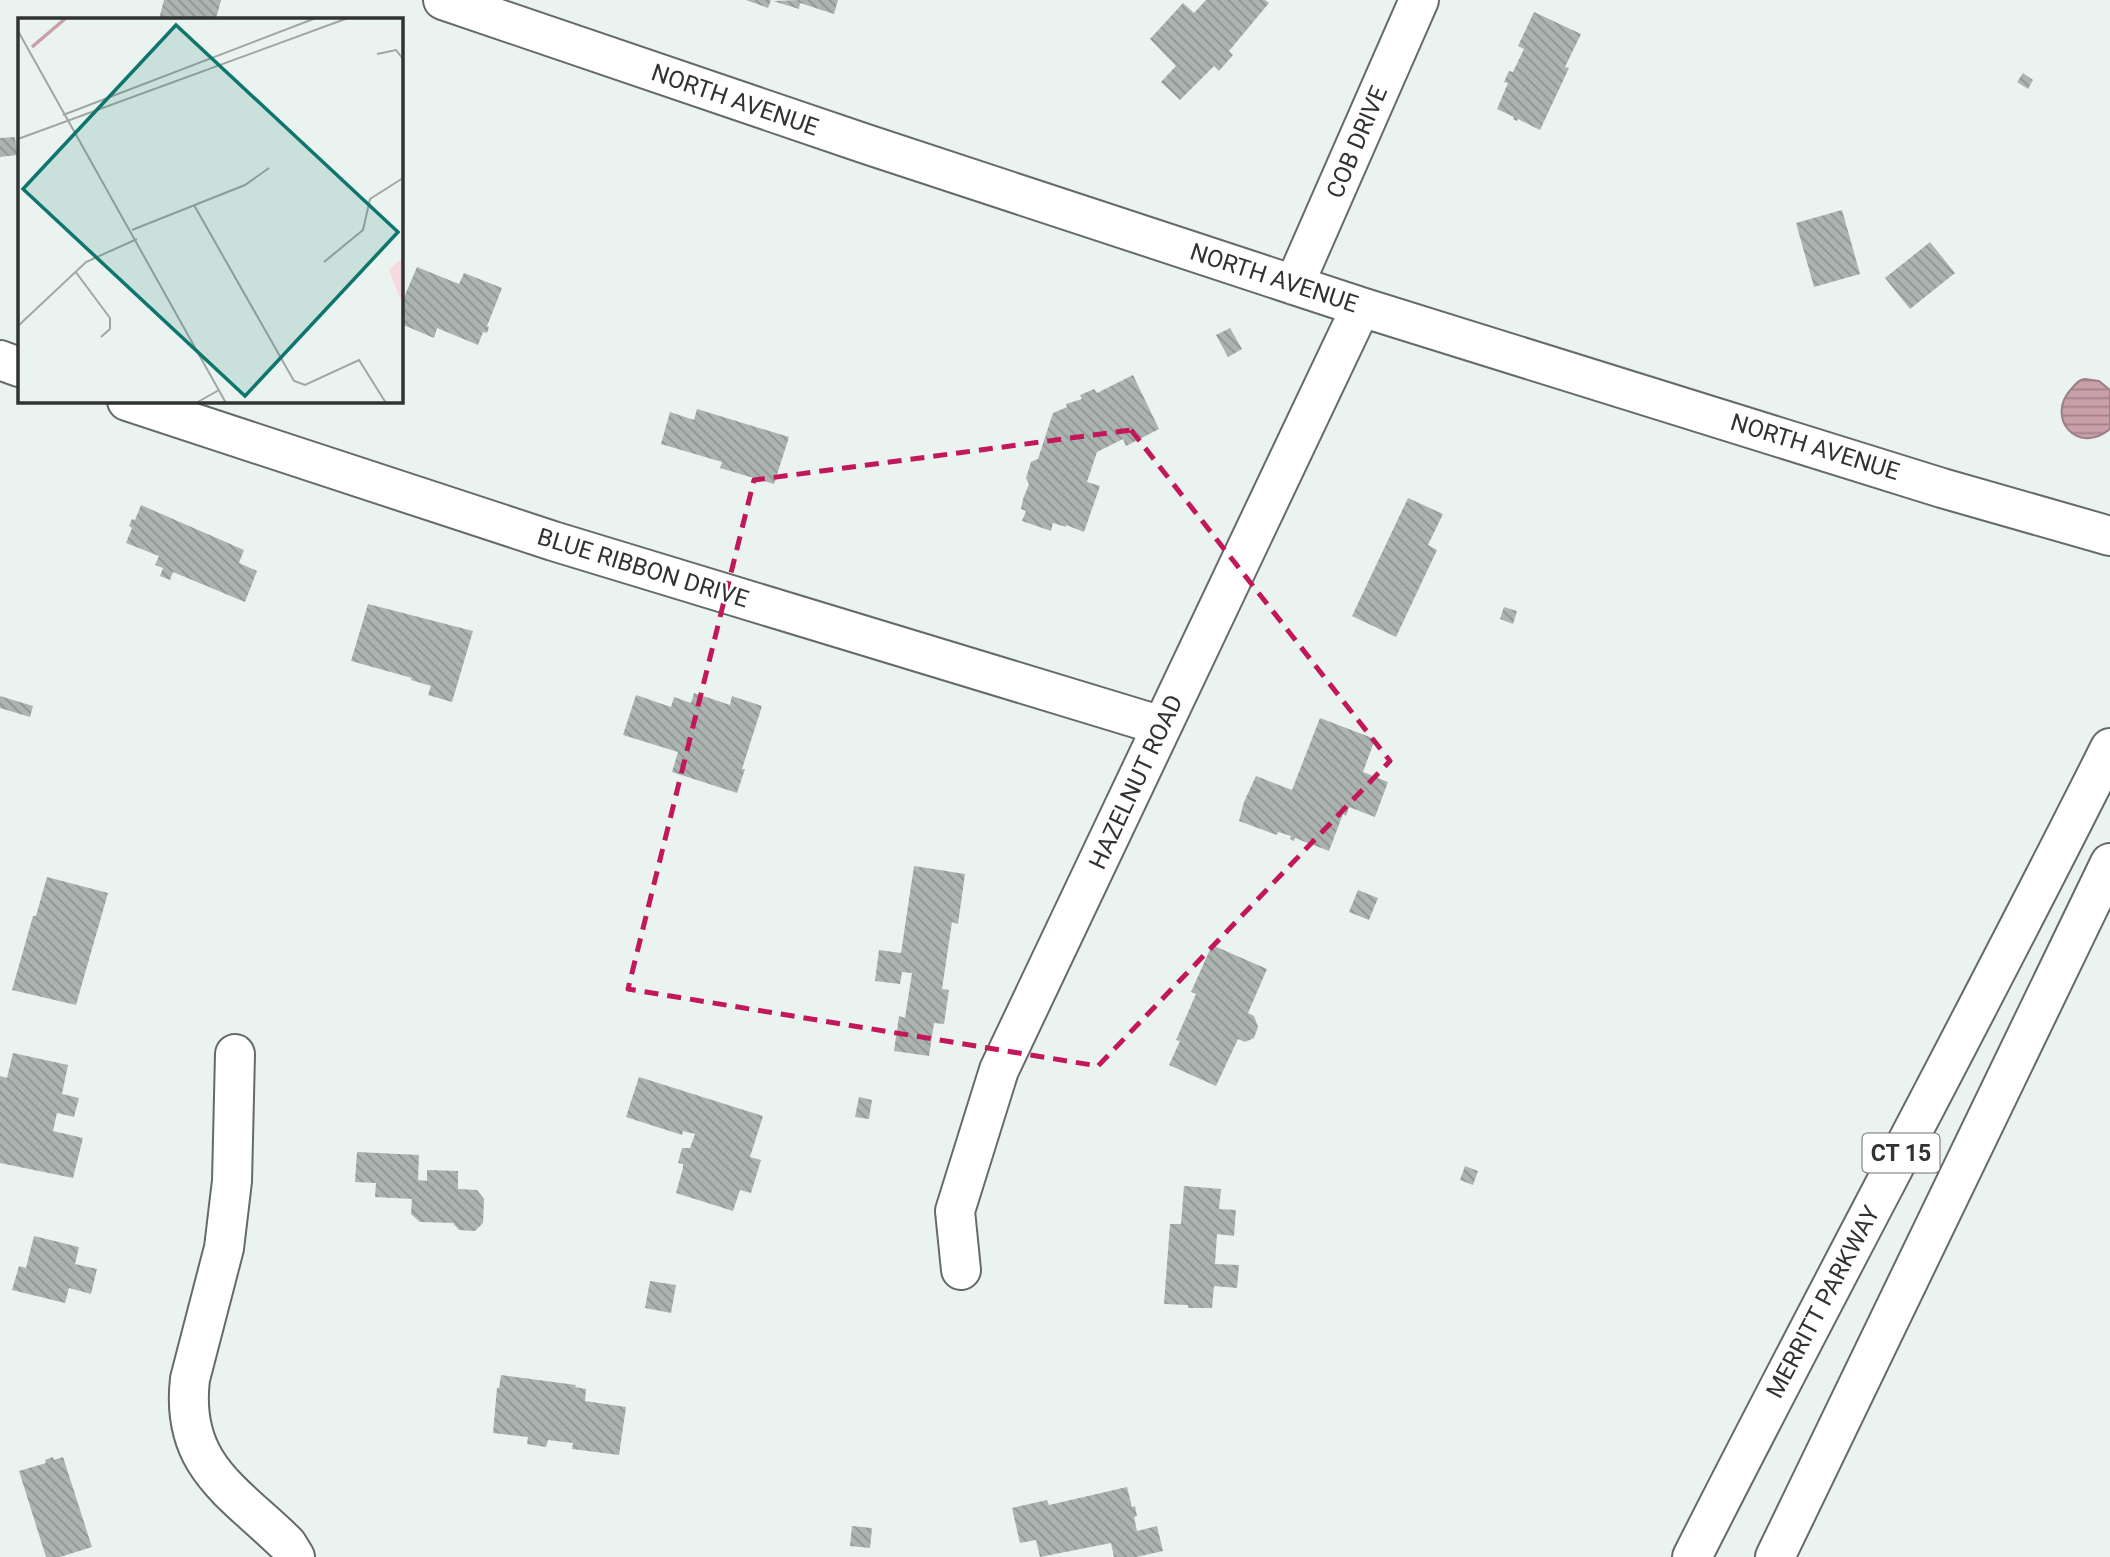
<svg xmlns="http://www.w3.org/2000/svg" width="2110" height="1557" font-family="Roboto,sans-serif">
<defs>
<pattern id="water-rules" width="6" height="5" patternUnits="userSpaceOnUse" patternTransform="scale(1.75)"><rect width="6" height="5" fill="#c99fa8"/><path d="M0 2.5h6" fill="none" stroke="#a48289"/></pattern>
<pattern id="building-back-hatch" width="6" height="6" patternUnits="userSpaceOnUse" patternTransform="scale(1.75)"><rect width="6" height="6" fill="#acb4b1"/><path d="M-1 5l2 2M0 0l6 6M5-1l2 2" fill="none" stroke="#8c9391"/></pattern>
</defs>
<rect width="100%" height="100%" fill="#eaf3ef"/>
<path fill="url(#water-rules)" stroke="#9b7f85" stroke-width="2" d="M2085,379L2099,381L2110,390V429C2078,456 2044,418 2072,388C2077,383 2078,380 2085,379Z"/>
<path fill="url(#building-back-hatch)" d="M164,0H221L216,19H159Z
M746,0H771L768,8Z
M801,0H838L834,14L800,3L799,9L773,1Z
M1206,0H1265L1269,3L1229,51L1233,55L1219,71L1214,66L1180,100L1161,82L1176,66L1150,39L1183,3L1194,13Z
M1534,12L1581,34L1565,67L1569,68L1540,130L1518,119L1517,121L1513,119L1514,117L1497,109L1508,83L1504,82L1509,71L1513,72L1524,49L1518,46Z
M2023,73L2033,80L2028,89L2017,82Z
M15,137L17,155L0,157V138Z
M1842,210L1860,274L1814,287L1796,223Z
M1930,242L1955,273L1910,309L1885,278Z
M417,267L459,284L464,273L502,288L487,326L489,327L487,333L483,332L478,345L437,328L434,338L401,324V301L402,302Z
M1230,328L1242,349L1228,357L1216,335Z
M1133,375L1159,429L1126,446L1123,439L1097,452L1087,482L1100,486L1084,532L1066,525V527L1053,523L1051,531L1022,521L1026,511L1021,509L1023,499L1029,484L1026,478L1031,462L1038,459L1053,413L1067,407L1066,404L1082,399L1080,395L1094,389L1097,393Z
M697,409L789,437L774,484L720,468L722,462L661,444L670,412L694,420Z
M1408,498L1443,514L1428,545L1437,550L1396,637L1352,616Z
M141,505L244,550L239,563L257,571L245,602L173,572L170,580L160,576L163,568L155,565L159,556L126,543L132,528L129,526L132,519L135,520Z
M368,604L473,631L452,702L428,695L431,686L411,680L412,678L351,661Z
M1504,607L1517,611L1513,624L1500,619Z
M694,693L730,705L732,696L762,706L742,769H745L737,793L672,772L678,752L623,735L636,695L671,707L674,697L691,703Z
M0,696L33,706L30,717L0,708Z
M1320,718L1375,739L1363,772L1388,782L1375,817L1349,807L1346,816L1343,814L1329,851L1295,838L1294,841L1290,839L1291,836L1278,832L1277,835L1239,821L1244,802L1256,776L1292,790Z
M914,866L965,874L958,924L952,922L942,989L949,990L944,1024L934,1023L929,1056L894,1051L899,1016L905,1018L912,973L902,972L900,984L875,981L879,950L901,953Z
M47,877L108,893L76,1005L12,990L33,916H36Z
M1358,890L1378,898L1369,920L1349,912Z
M1212,945L1267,969L1248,1013L1254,1016L1258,1027L1254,1038L1245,1042L1238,1039L1216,1086L1169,1065L1180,1041L1176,1040L1196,994L1191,992Z
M13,1053L68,1065L62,1094L79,1098L74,1117L57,1113L53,1131L83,1138L73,1178L0,1163V1076L7,1078Z
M639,1077L763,1116L750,1157L761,1160L751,1193L740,1190L733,1211L676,1193L683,1168V1164L678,1163L682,1148H690L695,1134L683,1131L682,1135L626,1117Z
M859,1097L872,1100L869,1119L855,1117Z
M357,1152L419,1155L418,1180L427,1181V1170L458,1171V1189L477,1190L484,1199L483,1223L475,1231L459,1230L453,1223L420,1222L411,1214L412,1199L375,1197L376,1183L355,1182Z
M1465,1166L1478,1171L1473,1185L1460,1180Z
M1184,1186L1221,1189L1219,1209L1236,1210L1234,1236L1217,1234L1215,1264L1239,1265L1237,1288L1214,1286L1212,1308H1188V1305L1164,1304L1170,1224H1181Z
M34,1236L79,1247L75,1264L97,1269L91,1294L69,1288L65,1303L12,1290L19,1266L26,1268Z
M650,1281L676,1285L671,1313L645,1308Z
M501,1375L576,1385L575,1387L586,1389L585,1401L626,1407L619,1455L572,1449L573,1443L548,1440L546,1447L527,1444L528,1437L493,1433L497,1388H499Z
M53,1457L54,1460L63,1457L92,1547L60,1557H46L19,1471L46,1463L45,1460Z
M1127,1487L1132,1507L1135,1506L1137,1516L1134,1517L1137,1531L1157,1526L1163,1551L1136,1557H1114L1111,1543L1040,1557L1036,1540L1020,1543L1012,1508L1047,1500L1049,1505Z
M852,1526L872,1528L870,1548L850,1546Z"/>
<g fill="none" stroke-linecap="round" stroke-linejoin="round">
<defs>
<path id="minor" d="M443,0L866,144L1361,307L1942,488L2110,536
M1294,285L1419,0
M0,360L19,367
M127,401L553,541L1162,726
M235,1054L232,1181L224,1248L190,1379C180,1465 233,1491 287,1544L295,1557
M961,1270L955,1211L999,1070L1361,307"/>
<path id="highway" d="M1692,1557C1829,1286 1974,1020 2110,748
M1775,1557L2110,863"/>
</defs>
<use href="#minor" stroke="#646b68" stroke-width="42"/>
<use href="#highway" stroke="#646b68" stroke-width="42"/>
<use href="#minor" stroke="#fff" stroke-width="38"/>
<use href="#highway" stroke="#fff" stroke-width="38"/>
</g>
<path fill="none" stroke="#c2185b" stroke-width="5" stroke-dasharray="14 9" stroke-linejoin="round" d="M1131,430L1390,761L1098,1066L628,989L754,480Z"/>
<g text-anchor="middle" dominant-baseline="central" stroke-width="5" stroke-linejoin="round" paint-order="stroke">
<rect fill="#fff" stroke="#6e7070" stroke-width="2" x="1862.5" y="1133.5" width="77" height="39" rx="5"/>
<g font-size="23" font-weight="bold" fill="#303332">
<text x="1901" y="1153">CT 15</text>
</g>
<g font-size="24" fill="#303332" stroke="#fff">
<text transform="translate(735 100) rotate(19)">NORTH AVENUE</text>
<text transform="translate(1357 142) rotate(-67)">COB DRIVE</text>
<text transform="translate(1274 278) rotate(18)">NORTH AVENUE</text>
<text transform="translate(1815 447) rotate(17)">NORTH AVENUE</text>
<text transform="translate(643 568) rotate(17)">BLUE RIBBON DRIVE</text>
<text transform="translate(1136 782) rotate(-65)">HAZELNUT ROAD</text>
<text transform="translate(1823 1302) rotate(-62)">MERRITT PARKWAY</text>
</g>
</g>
<g transform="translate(18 18)">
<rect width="385" height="385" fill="#eaf3ef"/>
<path d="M385,239V288L371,252Z" fill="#f7dae0"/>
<path fill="none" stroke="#c99fa8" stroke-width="3.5" d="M14,29L48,0"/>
<path fill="none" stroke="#a0a6a3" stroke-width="2" d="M0,13L208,385M359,36L378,32L385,41M45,97L298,0M0,121L330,0M176,187L276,363L287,367L341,342L368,385M114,212L227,167L251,150M306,244L345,212L352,181L385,160M57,253L92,300V311L83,319M0,308L68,244L119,221M178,385L201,372"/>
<path fill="#0f766e" fill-opacity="0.15" stroke="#0f766e" stroke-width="3.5" d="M158,7L380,214L227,378L5,171Z"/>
<rect width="385" height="385" fill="none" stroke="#303332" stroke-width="3.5"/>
</g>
</svg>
